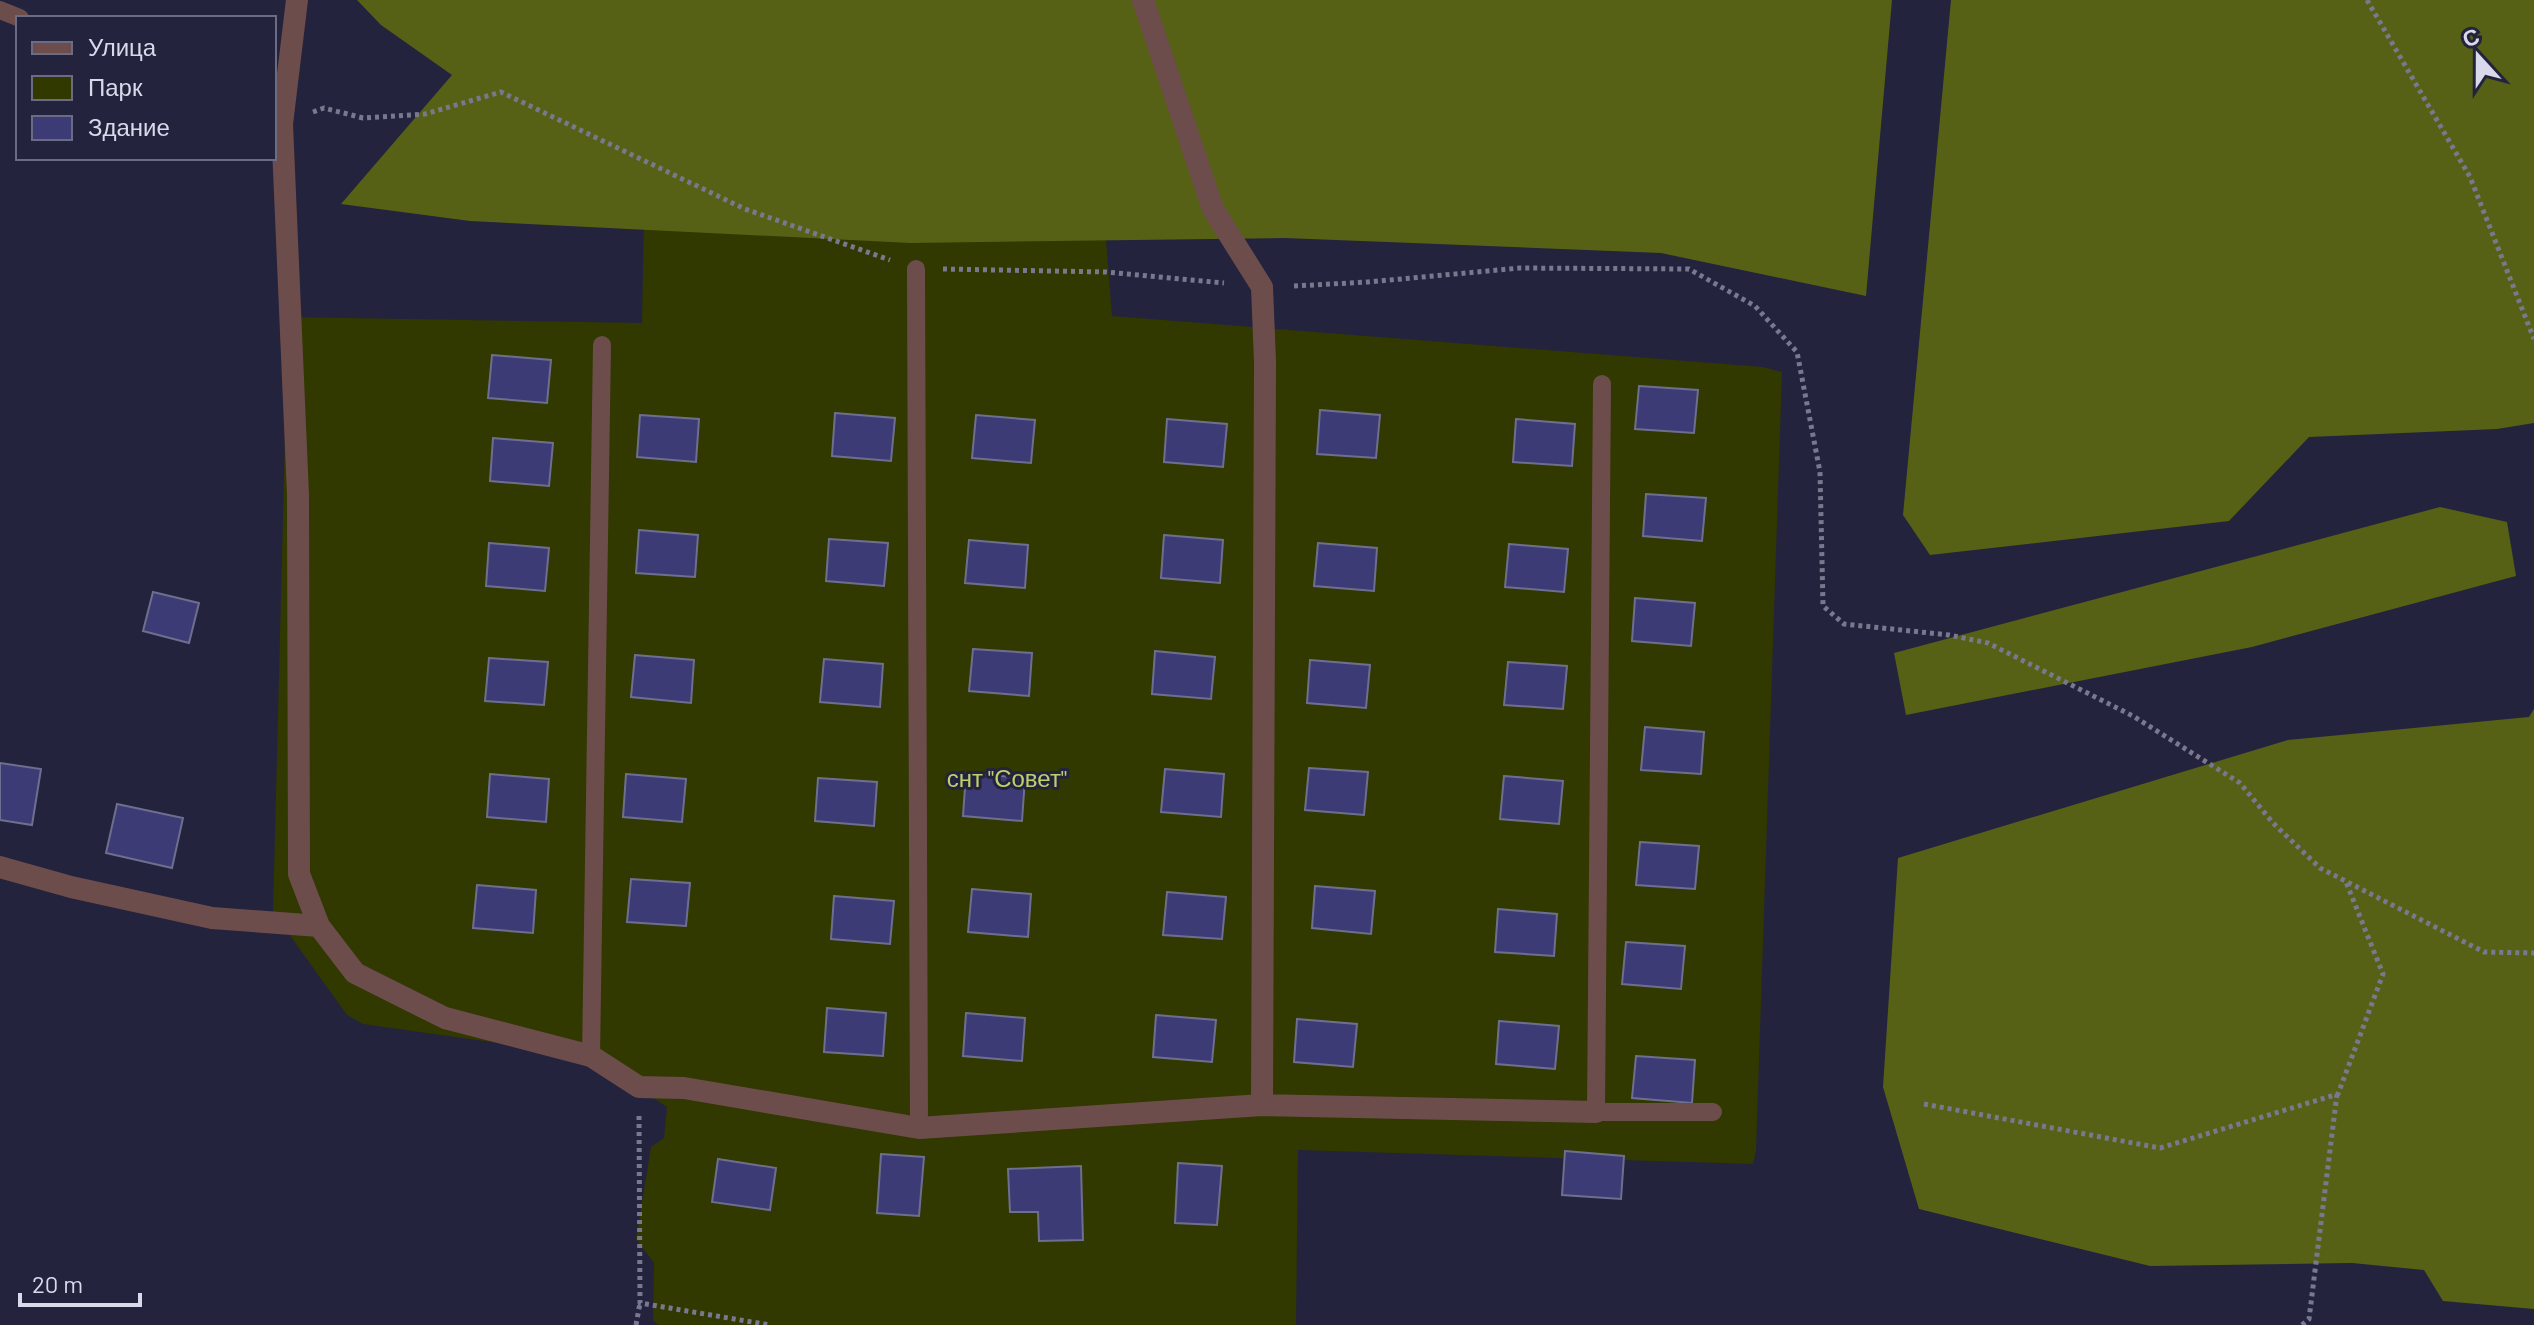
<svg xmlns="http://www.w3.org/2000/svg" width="2534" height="1325" font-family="Barlow,sans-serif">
<rect width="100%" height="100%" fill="#23233d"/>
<path fill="#313800" d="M648,0H1087L1112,316L1763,367L1782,372L1756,1151L1753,1164L1298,1150L1296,1325H658L653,1320L654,1263L636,1239L651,1147L664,1138L667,1107L591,1056L363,1024L347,1015L273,912L288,317L642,323Z"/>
<path fill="#576115" d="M357,0H1892L1866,296L1661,253L1285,238L910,243L470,221L341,204L452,75L381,25Z
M1951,0H2534V423L2497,429L2309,437L2229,521L1930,555L1903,515Z
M2440,507L2507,522L2516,576L2252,647L1906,715L1894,653Z
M2534,709V1309L2443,1301L2424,1270L2352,1263L2150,1266L1919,1209L1883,1087L1898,858L2288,740L2529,717Z"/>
<path fill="#3d3b75" stroke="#6e6f8e" stroke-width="2" d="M492,355L551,360L547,403L488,398Z
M1639,386L1698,390L1694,433L1635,429Z
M1320,410L1380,415L1376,458L1317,454Z
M835,413L895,418L891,461L832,456Z
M640,415L699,419L696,462L637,457Z
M976,415L1035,420L1031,463L972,458Z
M1167,419L1227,424L1223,467L1164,462Z
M1516,419L1575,424L1572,466L1513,462Z
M493,438L553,443L549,486L490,481Z
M1646,494L1706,498L1702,541L1643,536Z
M639,530L698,535L695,577L636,573Z
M1164,535L1223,540L1220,583L1161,578Z
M829,539L888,543L884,586L826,581Z
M969,540L1028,545L1025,588L965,583Z
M489,543L549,548L545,591L486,586Z
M1318,543L1377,548L1374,591L1314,586Z
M1509,544L1568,549L1564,592L1505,587Z
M153,592L199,603L189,643L143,631Z
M1635,598L1695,603L1691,646L1632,641Z
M973,649L1032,653L1029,696L969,691Z
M1155,651L1215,657L1211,699L1152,694Z
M635,655L694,660L691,703L631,697Z
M489,658L548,662L544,705L485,701Z
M824,659L883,664L880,707L820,702Z
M1310,660L1370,665L1366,708L1307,703Z
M1508,662L1567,666L1563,709L1504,705Z
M1645,727L1704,732L1701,774L1641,770Z
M0,763L41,769L32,825L0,820Z
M1309,768L1368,772L1364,815L1305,810Z
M1165,769L1224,774L1221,817L1161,812Z
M966,773L1025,778L1022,821L963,816Z
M490,774L549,779L546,822L487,817Z
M626,774L686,779L682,822L623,817Z
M1504,776L1563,781L1559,824L1500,819Z
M818,778L877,782L874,826L815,821Z
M117,804L183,818L172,868L106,853Z
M1640,842L1699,846L1695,889L1636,885Z
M631,879L690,883L686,926L627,922Z
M477,885L536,890L533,933L473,928Z
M1315,886L1375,891L1371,934L1312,928Z
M972,889L1031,894L1028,937L968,932Z
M1167,892L1226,897L1222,939L1163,935Z
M834,896L894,901L890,944L831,939Z
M1498,909L1557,914L1554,956L1495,952Z
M1626,942L1685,946L1681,989L1622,984Z
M827,1008L886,1013L883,1056L824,1052Z
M966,1013L1025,1018L1022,1061L963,1056Z
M1156,1015L1216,1020L1212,1062L1153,1057Z
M1297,1019L1357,1024L1353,1067L1294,1062Z
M1499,1021L1559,1026L1555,1069L1496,1064Z
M1636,1056L1695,1060L1692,1103L1632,1098Z
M1565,1151L1624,1156L1621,1199L1562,1195Z
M881,1154L924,1157L919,1216L877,1213Z
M718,1159L776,1168L770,1210L712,1202Z
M1178,1163L1222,1166L1217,1225L1175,1223Z
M1081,1166L1083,1240L1039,1241L1038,1212H1010L1008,1169Z"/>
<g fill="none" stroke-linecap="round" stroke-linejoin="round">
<path stroke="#78798e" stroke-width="5" stroke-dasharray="4 4" stroke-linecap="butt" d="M2367,0L2470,177L2534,339
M313,112L324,108L363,118L425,114L501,92L745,209L890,260
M943,269L1106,272L1224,283
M1294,286L1368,282L1520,268L1689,269L1755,306L1797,352L1820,472L1823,606L1844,624L1949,635L1988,643L2133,716L2240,783L2273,823L2320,868L2484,952L2534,953
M1924,1104L2160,1148L2338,1094L2383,974L2346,882
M639,1116L640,1303L770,1325
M636,1325L640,1303
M2302,1325L2309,1319L2337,1094"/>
<path stroke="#6d4d4b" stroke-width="18" d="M0,10L20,18
M916,269L919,1128
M1602,384L1596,1112H1713
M591,1056L602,345"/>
<path stroke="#6d4d4b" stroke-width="22" d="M297,0L282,124L298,495L299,874L319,926L355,973L445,1018L591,1056L639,1087L684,1088L919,1128L1262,1105L1596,1112
M1143,0L1213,209L1262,287L1265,362L1262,1105
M0,867L71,887L212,918L319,926"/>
</g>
<g text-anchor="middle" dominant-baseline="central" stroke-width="6" stroke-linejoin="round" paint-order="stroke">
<g font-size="24" fill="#bfcf6b" stroke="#23233d">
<text x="1007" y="777">снт "Совет"</text>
</g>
</g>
<rect x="16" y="16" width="260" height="144" fill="#23233d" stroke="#6b6c83" stroke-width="2"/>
<rect x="32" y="42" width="40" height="12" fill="#6d4d4b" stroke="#6b6c83" stroke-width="2"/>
<text x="88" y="56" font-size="24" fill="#d8daeb">Улица</text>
<rect x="32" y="76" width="40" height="24" fill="#313800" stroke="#6b6c83" stroke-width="2"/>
<text x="88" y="96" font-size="24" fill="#d8daeb">Парк</text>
<rect x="32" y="116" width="40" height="24" fill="#3d3b75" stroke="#6b6c83" stroke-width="2"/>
<text x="88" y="136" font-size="24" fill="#d8daeb">Здание</text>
<g transform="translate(2478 56) rotate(339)" stroke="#23233d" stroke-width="6" paint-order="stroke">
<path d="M0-6L14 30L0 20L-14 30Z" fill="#d8daeb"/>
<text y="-12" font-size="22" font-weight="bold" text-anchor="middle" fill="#d8daeb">С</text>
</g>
<path d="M20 1293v12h120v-12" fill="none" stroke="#d8daeb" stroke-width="4"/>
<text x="32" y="1293" font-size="24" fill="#d8daeb" stroke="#23233d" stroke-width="6" paint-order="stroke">20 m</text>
</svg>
